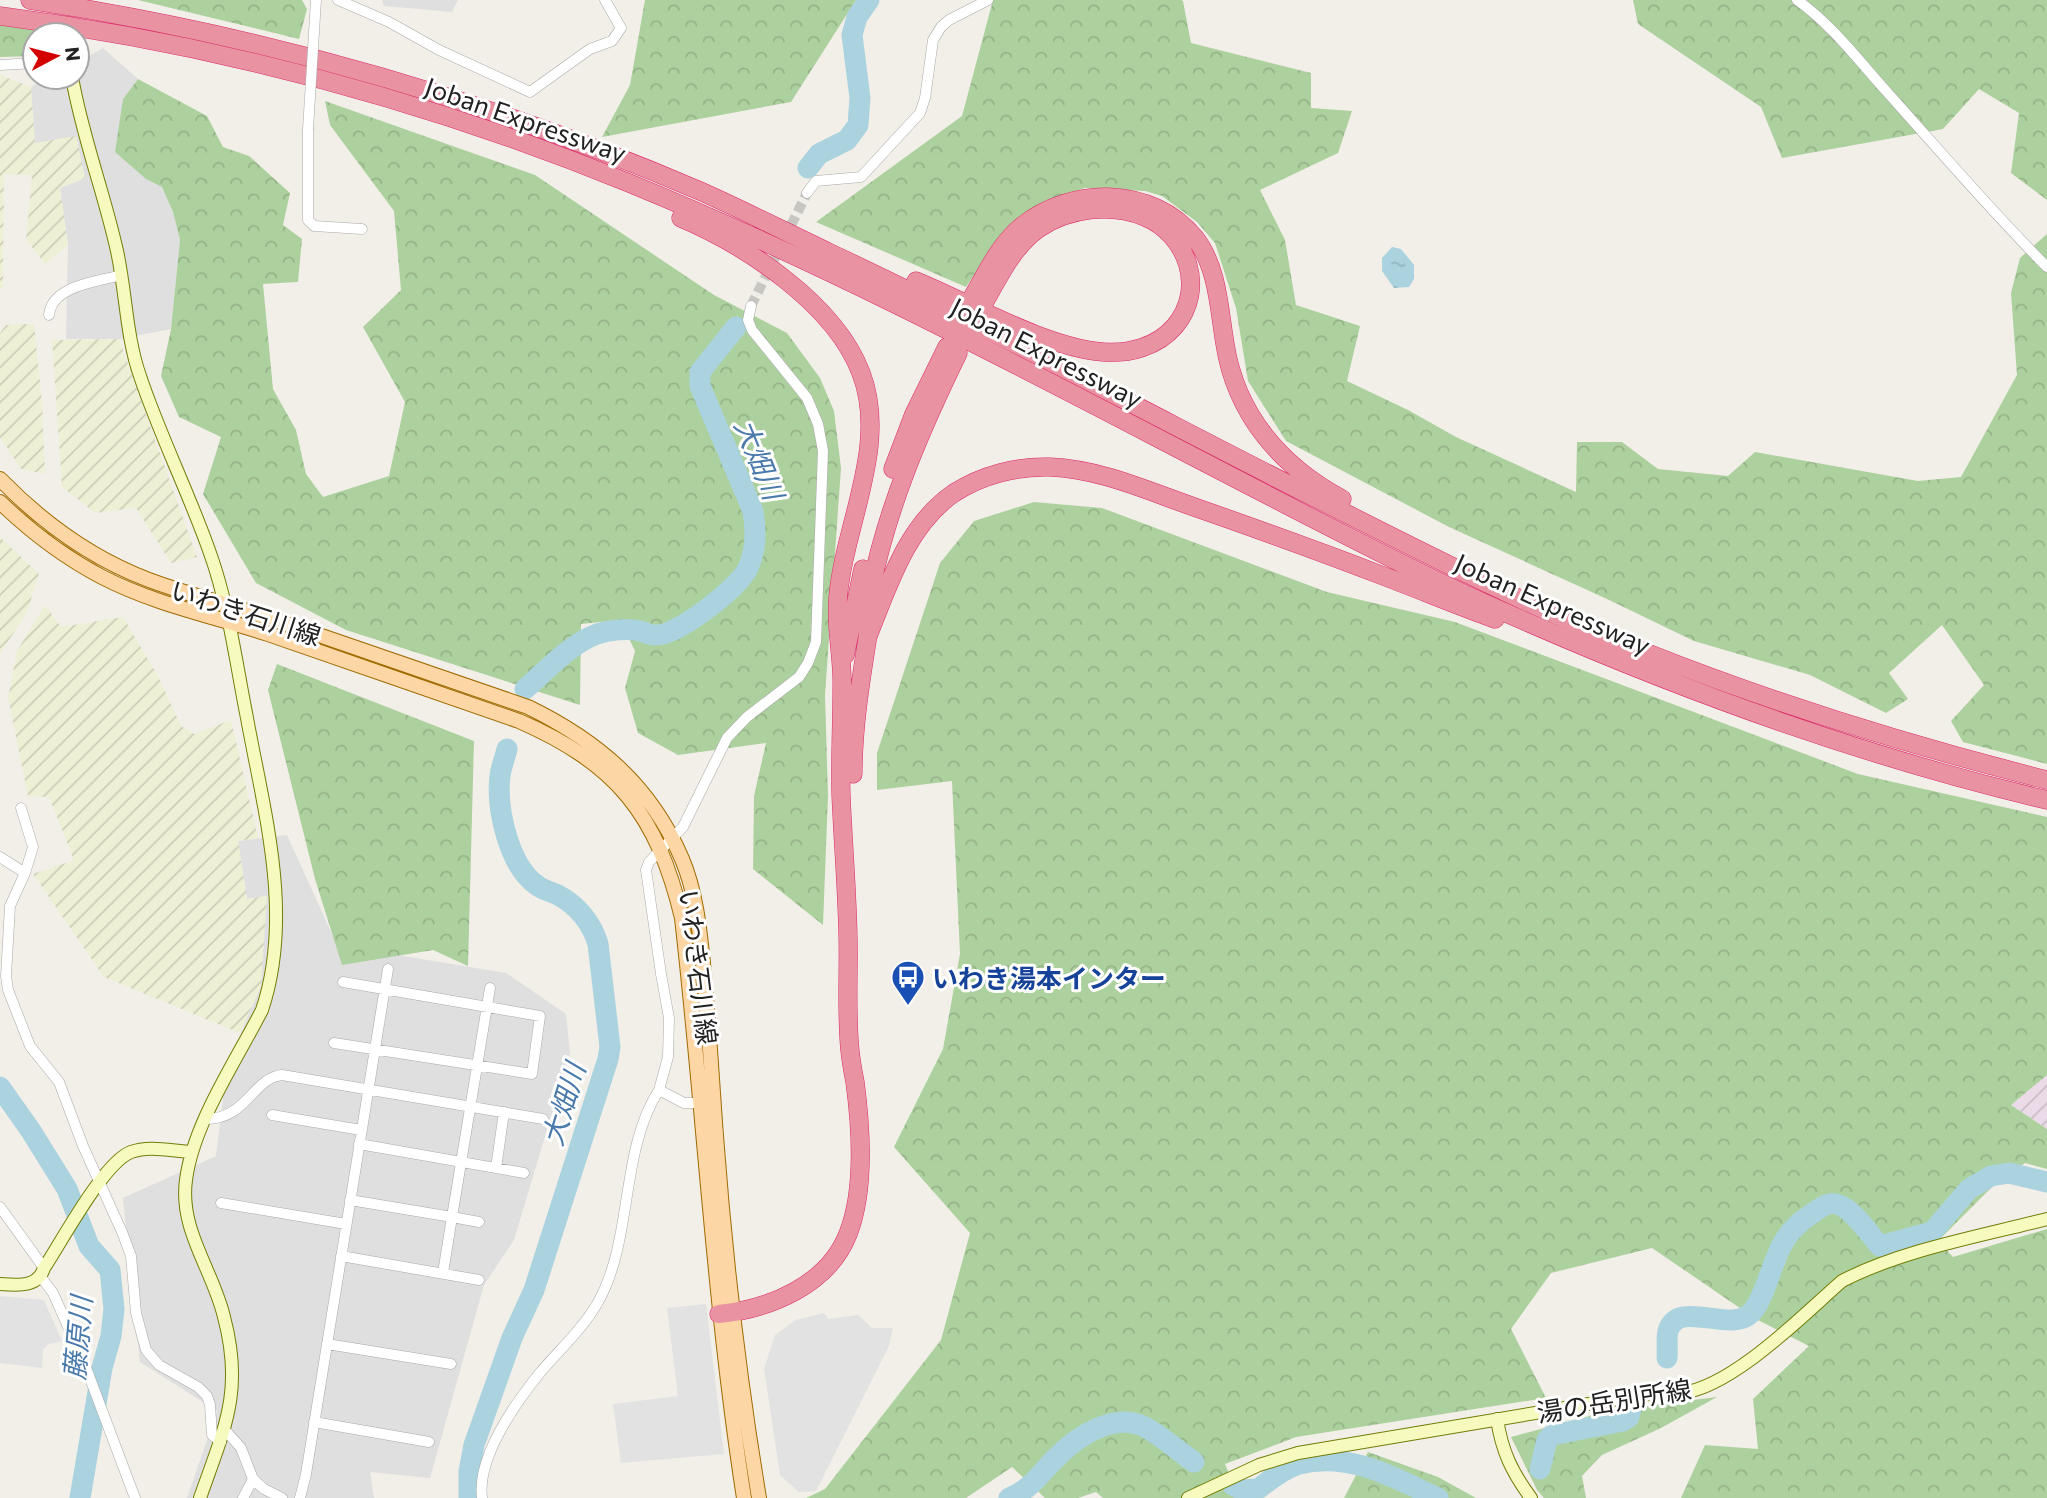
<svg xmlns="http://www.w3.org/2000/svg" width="2047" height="1498" font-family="Commissioner,'Noto Sans JP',sans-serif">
<defs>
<pattern id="industrial-furrows" width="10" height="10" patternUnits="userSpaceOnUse" patternTransform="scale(1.75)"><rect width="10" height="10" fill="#ebdbe8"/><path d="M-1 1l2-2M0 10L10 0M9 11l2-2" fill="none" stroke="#c9bcc7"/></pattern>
<pattern id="farmland-furrows" width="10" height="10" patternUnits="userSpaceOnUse" patternTransform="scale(1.75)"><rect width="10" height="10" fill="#eef0d5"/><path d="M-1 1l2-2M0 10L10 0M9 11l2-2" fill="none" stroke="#ccceb7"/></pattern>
<pattern id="forest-crowns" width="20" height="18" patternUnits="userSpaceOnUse" patternTransform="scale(1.75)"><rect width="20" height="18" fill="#add19e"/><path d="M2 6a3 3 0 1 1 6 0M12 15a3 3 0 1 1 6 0" fill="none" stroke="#95b388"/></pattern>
<pattern id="water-ripples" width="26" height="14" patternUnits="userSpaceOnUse" patternTransform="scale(1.75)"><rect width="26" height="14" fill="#aad3df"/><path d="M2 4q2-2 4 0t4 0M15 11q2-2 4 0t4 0" fill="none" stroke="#92b5bf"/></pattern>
</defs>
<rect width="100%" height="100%" fill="#f2efe9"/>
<path fill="#e0dfdf" d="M382,0H458L452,12L384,6Z
M103,48L138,79L123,99L146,179L162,187L173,212L180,240L171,329L119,339H66L68,245L60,188L85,178L35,143L31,87L50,77H77V63Z
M287,835L337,945L506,973L566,1014L570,1053L514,1240L484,1285L430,1478L370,1472L374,1498H187L217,1411L140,1362L123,1198L216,1156L227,1065L261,986L266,896L247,899L238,841Z"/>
<path fill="url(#industrial-furrows)" d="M2047,1075V1129L2011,1105Z"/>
<path fill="url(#farmland-furrows)" d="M0,75L31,87L35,143L76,136L85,178L60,188L68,245L45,264L26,239L32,175L4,174L3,288L0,289Z
M34,324L42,402L45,474L21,469L0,437V333L6,325Z
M119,339L197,557L171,563L136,508L95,513L62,487L52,340Z
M0,537L39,574L27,612L0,654V665Z
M45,605L61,627L123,617L159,678L181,726L194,734L231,720L258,838L238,841L247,899L267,896L261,986L240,1033L104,977L33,874L74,860L49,797L28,796L8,698L17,651Z"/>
<path fill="url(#forest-crowns)" d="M138,0H302L307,9L299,39Z
M645,0H856L791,102L602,137L630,85Z
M993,0H1181L1183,1L1191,43L1311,73V108L1352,111L1338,153L1260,190L1285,240L1296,305L1360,326L1347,381L1408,410L1456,437L1576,492L1577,442H1622L1658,469L1728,476L1755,452L1918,481L1961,477L2017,375L2011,293L2020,258L2047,234V764L1963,742L1951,721L1984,685L1942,625L1889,673L1908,699L1886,713L1810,675L1694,641L1607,599L1449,527L1286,441L1248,381L1236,308L1215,243L1197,222L1162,196L1145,191L1085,188L1045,201L1001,235L966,287L816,222L962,116Z
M1633,0H2047V200L2011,173L2019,113L1979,89L1943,129L1782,158L1761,107L1638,24Z
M0,24L62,33L61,35H35V56L0,57Z
M138,79L207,116L223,147L249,156L290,193L283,225L302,239L298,282L263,284L273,389L296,430L306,474L323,497L389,476L405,402L363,327L401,290L394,211L330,125L325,101L535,175L714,295L787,333L820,378L834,411L841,468L825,695L828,796L823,925L753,869L754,796L766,743L678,755L638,733L625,688L635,651L620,620L581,624L580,705L346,630L256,583L203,494L221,437L179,417L161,376L171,329L180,240L173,212L162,187L146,179L115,152L123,99Z
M1034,502L1102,508L1327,592L1455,622L1858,774L2047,817V1075L2011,1105L2047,1129V1169L2025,1163L1991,1188L1938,1241L1953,1257L2047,1229V1498H1681L1705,1445L1758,1449L1753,1399L1809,1346L1756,1319L1652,1248L1551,1273L1511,1329L1546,1398L1296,1437L1225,1464L1239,1498H1103L1096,1492L1078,1498H1045L1012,1467L966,1498H806L825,1489L941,1340L970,1233L894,1147L943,1049L960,954L952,781L877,790V753L940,563L974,521Z
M277,664L474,741L468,966L433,950L342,965L315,879L268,690Z
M1717,1397L1661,1428L1602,1455L1582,1476L1586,1498H1544L1537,1490L1511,1437L1612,1410Z
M1368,1452L1438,1477L1476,1498H1344Z"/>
<path fill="#e2e2e2" d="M0,1296L44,1300L62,1341L49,1344L43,1349L42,1368L0,1363Z
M706,1304L724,1454L621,1463L613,1404L678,1396L667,1308Z
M824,1313L828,1319L858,1315L872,1328H893L889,1346L816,1491L799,1492L780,1475L764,1369L775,1335L796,1320Z"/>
<path fill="url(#water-ripples)" d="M1392,247L1401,249L1414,265V279L1409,287L1394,288L1382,271V258Z"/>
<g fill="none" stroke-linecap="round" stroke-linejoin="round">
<path stroke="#aad3df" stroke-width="21" d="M808,168L819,154L847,140L858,125L860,98L852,35L857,17L869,0
M525,689C547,670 570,644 597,634C609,630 628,628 640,631C645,632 650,635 655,635C676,637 740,587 748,568C756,551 756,529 753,511L700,386V372L736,327
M0,1087L31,1131L67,1189L89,1246L110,1270L114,1309L111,1336L102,1368L80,1498
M1667,1358C1668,1350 1666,1339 1668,1331C1678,1298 1730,1334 1751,1313C1758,1306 1762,1295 1766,1285C1777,1255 1782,1233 1810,1215C1816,1211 1823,1205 1829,1204C1847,1199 1869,1234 1880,1246L1932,1232L1969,1189L1991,1176L2009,1173L2047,1182
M1540,1469L1547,1440L1552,1435L1623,1421L1629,1417L1631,1409
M1233,1485L1242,1490L1258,1489C1270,1480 1284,1468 1299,1464C1350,1451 1394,1478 1438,1498
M469,1498V1472L474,1445L512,1338L534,1290L608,1059L610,1047L598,944C592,923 577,905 558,895C551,892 544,890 538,886C509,867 496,809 500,776C501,767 505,758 507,749
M1009,1498C1031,1490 1041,1472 1058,1456C1079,1435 1115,1412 1145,1427C1162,1436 1178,1451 1194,1462"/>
<path stroke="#c8c6c1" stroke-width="10" stroke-dasharray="10 5" stroke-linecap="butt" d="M751,306L807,193"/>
<defs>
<path id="street" d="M338,0L389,22L439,50L530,92L590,49L612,41L621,28L605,0
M1797,0C1831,24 1859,61 1887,92C1940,151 1991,211 2047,267
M0,65L35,63
M308,129V220L314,226L362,229
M807,193L816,181L861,177L920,113L925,98L933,40L941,27L949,20L988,0
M49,315C52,285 98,282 121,275
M21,808L33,847L25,873L10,906L6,976L8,990L30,1046L59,1082L83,1146L122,1232L131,1256L136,1313L146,1350L159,1365L198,1387L207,1396L210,1405L212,1435L221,1442
M0,857L25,873
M334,1043L532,1074L540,1016L343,982
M704,1103H684L659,1090L668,1057L669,1018L661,974L646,870L649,862L683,827L727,738L747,717L799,677L808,663L816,642L823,451L818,424L807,398L752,330L748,320L751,306
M272,1115L361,1130
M205,1119C246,1120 253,1078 282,1075L543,1119
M359,1144L524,1173
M496,1168L504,1112
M350,1200L452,1217L490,988
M221,1203L346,1224
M0,1207L44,1268
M341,1256L479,1280
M443,1273L452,1217L479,1222
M41,1277L53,1293L85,1365L135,1498
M327,1344L451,1364
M314,1422L429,1442
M225,1430L241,1448L253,1479L264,1489L282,1498
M243,1498L253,1479
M300,1498L306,1474L388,969
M482,1498C477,1458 514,1405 539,1374C558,1351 581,1331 597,1304C634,1240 619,1152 659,1090"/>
<path id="secondary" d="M72,77C82,136 104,192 117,251C126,292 126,336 140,376C160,436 189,493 210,553C229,606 236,663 247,718C264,812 294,915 262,1010C236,1061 193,1124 186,1180C179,1230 213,1270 224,1317C244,1392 224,1429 200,1498
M0,1284C17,1285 38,1288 44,1268C62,1241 104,1162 131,1152C149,1145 172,1151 191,1152
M1497,1419C1502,1452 1512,1472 1531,1498
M1188,1498L1259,1465L1298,1453L1654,1393C1663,1393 1673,1394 1682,1393C1734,1386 1803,1315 1842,1281C1902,1250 1981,1236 2047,1219"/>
<path id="primary" d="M0,479C42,522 93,559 149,580C192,596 238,607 281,622C364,651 446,679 528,707C598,741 651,786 682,859C697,894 700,935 704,973C709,1027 712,1082 716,1136C725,1257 739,1378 759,1498
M0,502C31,532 64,557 102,577C154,604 213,616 268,634C352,663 435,692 519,721C617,764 657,814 682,918C704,1111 714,1306 744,1498"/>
<path id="highway" d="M30,0C261,35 486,99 700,191C743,210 786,232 828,252C1049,356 1262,475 1482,581C1663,668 1852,731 2047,780
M0,16C215,44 429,101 629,183C834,267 1030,372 1227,474C1312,518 1397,563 1484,603C1666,685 1852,754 2047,800
M681,218C747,246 835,304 861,373C889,446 844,524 838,598C835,628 843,657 842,687C842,723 840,759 841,795C843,842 847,889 848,936C849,974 846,1013 850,1051C851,1061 853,1072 855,1082C861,1127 865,1191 848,1234C828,1285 770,1309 719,1314
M916,281C972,304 1044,347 1103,352C1129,354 1157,347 1175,326C1206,289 1188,235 1145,217C1111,203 1068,208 1038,229C1013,247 1000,275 985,301
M973,296C987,272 1000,244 1022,226C1072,186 1152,185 1195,238C1218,267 1219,309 1225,344C1236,415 1281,466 1342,499
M893,469L914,414L947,347
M868,636C888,586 907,525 954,493C982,475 1017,466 1050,467C1101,469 1150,492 1197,508C1260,530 1324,553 1386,577C1423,591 1458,606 1495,619
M845,655L863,569
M853,774C853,729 860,685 867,641C870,624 868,605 871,588C888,505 921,429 958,353"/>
</defs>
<use href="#street" stroke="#a9a9a9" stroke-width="11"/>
<use href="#secondary" stroke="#707d05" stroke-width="14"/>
<use href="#primary" stroke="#a06b00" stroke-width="16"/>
<use href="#highway" stroke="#dc2a67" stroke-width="19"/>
<use href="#street" stroke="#fff" stroke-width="10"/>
<use href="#secondary" stroke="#f7fabf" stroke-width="12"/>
<use href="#primary" stroke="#fcd6a4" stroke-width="14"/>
<use href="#highway" stroke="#e892a2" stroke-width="18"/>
<defs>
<path id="street-bridge" d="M308,129L316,0"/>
</defs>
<use href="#street-bridge" stroke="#a9a9a9" stroke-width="11" stroke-linecap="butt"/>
<use href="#street-bridge" stroke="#fff" stroke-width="10"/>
</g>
<defs>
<symbol id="bus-pin" viewBox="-11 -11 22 30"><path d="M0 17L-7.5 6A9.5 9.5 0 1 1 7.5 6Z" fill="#1a4fb4" stroke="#fff"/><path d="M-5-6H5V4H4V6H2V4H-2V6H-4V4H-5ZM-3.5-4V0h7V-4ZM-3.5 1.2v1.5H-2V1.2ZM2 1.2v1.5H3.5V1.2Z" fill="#fff"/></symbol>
</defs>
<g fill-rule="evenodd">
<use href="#bus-pin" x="889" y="958" width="38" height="52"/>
</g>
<g text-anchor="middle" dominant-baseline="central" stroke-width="6" stroke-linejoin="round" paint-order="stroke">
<g font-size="26" fill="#222" stroke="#fff">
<text transform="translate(526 119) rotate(19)">Joban Expressway</text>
<text transform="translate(1047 352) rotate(27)">Joban Expressway</text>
<text transform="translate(1553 603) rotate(24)">Joban Expressway</text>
<text transform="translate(246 612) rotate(18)">いわき石川線</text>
<text transform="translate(699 967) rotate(83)">いわき石川線</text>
<text transform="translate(1614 1400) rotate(-9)">湯の岳別所線</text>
</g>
<g font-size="26" font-weight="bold" fill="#164399" stroke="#fff" text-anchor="start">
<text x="932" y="977">いわき湯本インター</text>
</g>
<g font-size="28" font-style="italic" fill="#4a7aab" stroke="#fff">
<text transform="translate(760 459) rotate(68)">大畑川</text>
<text transform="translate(563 1104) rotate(-73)">大畑川</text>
<text transform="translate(77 1338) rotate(-85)">藤原川</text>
</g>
</g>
<g transform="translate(56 56) rotate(83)"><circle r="33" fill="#ffffff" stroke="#a7a7a7" stroke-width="2"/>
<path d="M0-5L12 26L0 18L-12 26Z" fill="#d40000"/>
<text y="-10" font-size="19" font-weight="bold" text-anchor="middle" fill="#222222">N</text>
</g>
</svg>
